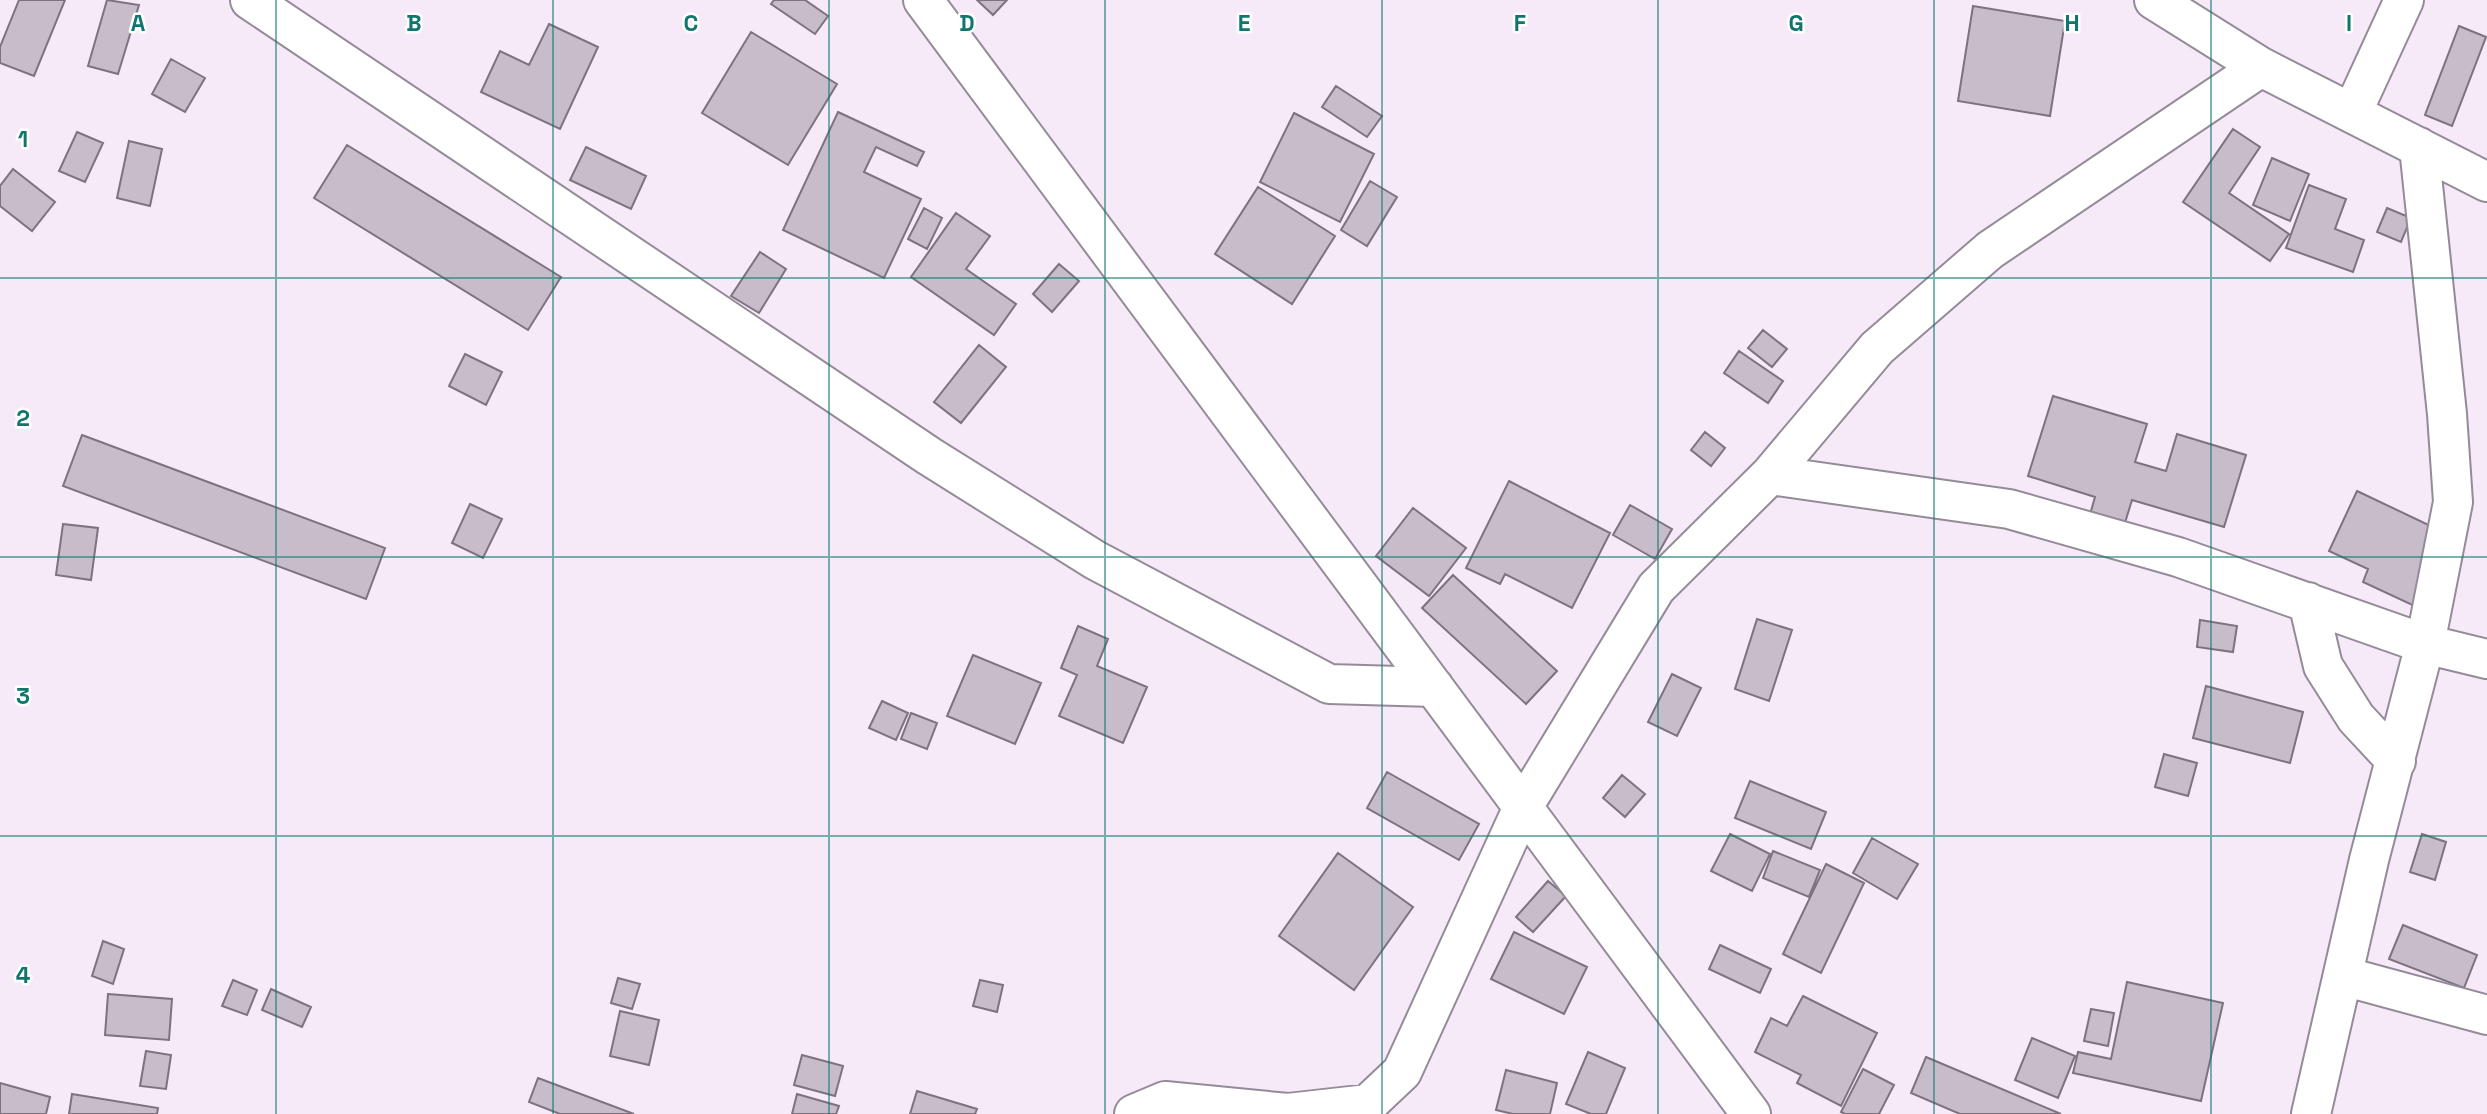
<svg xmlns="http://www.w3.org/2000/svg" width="2487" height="1114" font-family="'Space Grotesk',sans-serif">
<rect width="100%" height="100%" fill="#f6eaf8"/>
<path fill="#c7bcca" stroke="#7d727f" stroke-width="2" d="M19,0H65L34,76L0,63V47Z
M107,0L139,5L118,74L88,66Z
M774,0H805L828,16L815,34L771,4Z
M977,0H1007L993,15Z
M1973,6L2065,21L2050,116L1958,101Z
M549,24L598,47L560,129L481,92L500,51L529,65Z
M2459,26L2486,37L2452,126L2425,115Z
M751,32L837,84L788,165L702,113Z
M171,59L205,78L185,112L152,94Z
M1336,86L1382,116L1367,137L1322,107Z
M838,112L924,152L917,166L876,147L864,172L921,199L884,278L783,230Z
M1294,113L1374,154L1340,222L1260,182Z
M2233,129L2260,147L2229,193L2289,234L2270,261L2183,202Z
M77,132L103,143L85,182L59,171Z
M129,141L162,149L150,206L117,198Z
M347,145L561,277L528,330L314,198Z
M586,147L646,176L631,209L570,180Z
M2272,158L2309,174L2290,221L2253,205Z
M13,169L55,202L32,231L0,206V186Z
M1370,181L1397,197L1367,246L1341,230Z
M2309,185L2346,199L2335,229L2364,240L2353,272L2286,248Z
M1258,187L1335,236L1292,304L1215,254Z
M924,208L942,218L927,249L908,239Z
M2387,208L2411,218L2401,242L2377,232Z
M956,213L990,236L966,269L1016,304L994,335L911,277Z
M760,252L786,269L759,313L731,296Z
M1059,264L1079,281L1052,312L1033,294Z
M1763,330L1787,349L1772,367L1748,348Z
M979,345L1006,367L961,423L934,402Z
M1739,351L1783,381L1768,403L1724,373Z
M465,354L502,372L486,405L449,386Z
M2053,396L2147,424L2135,462L2166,471L2177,434L2246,455L2224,527L2132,500L2119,542L2085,532L2095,497L2028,476Z
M1705,432L1725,448L1711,466L1691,450Z
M82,435L385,548L366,599L63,486Z
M1509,481L1610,533L1572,608L1505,574L1500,584L1466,568Z
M2357,491L2456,538L2423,610L2363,582L2368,569L2329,551Z
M470,504L502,519L483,558L452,543Z
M1630,505L1672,529L1655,559L1613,535Z
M1413,508L1466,548L1429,596L1376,556Z
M63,524L98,528L91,580L56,575Z
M1453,575L1557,671L1526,704L1422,608Z
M1757,619L1792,630L1769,701L1735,689Z
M2200,620L2237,626L2233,652L2197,647Z
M1078,626L1108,639L1097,666L1147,687L1123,743L1059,716L1077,675L1061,668Z
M973,655L1041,683L1015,744L947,716Z
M1672,674L1701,688L1677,736L1648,722Z
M2206,686L2303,712L2290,763L2193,738Z
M882,701L908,713L896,740L869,728Z
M911,713L937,723L927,749L901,739Z
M2164,754L2197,763L2188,796L2155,787Z
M1387,772L1479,824L1459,860L1367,808Z
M1622,775L1645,794L1625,817L1603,798Z
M1750,781L1826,812L1811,849L1735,818Z
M1730,834L1770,854L1752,891L1711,871Z
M2422,834L2446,842L2435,880L2410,872Z
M1872,838L1918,864L1897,899L1853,873Z
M1773,851L1820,870L1809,897L1763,878Z
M1338,853L1413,907L1354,990L1279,936Z
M1826,864L1864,883L1821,973L1783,954Z
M1548,881L1566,896L1533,932L1516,917Z
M2403,925L2477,955L2464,988L2389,959Z
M1514,932L1587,967L1564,1014L1491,979Z
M103,941L124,949L113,984L92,976Z
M1720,945L1771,969L1760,993L1709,969Z
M618,978L640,984L632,1009L611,1003Z
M233,980L257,990L247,1015L222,1006Z
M980,980L1003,985L997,1012L973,1006Z
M2127,982L2223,1003L2201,1101L2073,1073L2078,1052L2111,1059Z
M271,989L311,1007L302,1027L262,1010Z
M108,994L172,999L169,1040L105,1035Z
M1803,996L1877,1033L1841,1106L1797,1083L1801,1075L1755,1052L1771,1018L1787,1026Z
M2091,1009L2114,1013L2108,1046L2084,1041Z
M620,1011L659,1020L649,1065L610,1056Z
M2032,1038L2075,1056L2058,1098L2015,1080Z
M146,1051L171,1055L166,1089L140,1086Z
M1588,1052L1625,1068L1606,1114H1591L1566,1104Z
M802,1055L843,1066L835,1096L794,1085Z
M1926,1057L2061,1114H1960L1911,1093Z
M1863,1069L1894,1085L1879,1114H1845L1841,1112Z
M1506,1070L1557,1083L1550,1114H1513L1496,1110Z
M538,1078L634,1114H560L529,1102Z
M0,1083L50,1097L46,1114H0Z
M917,1091L977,1109L975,1114H910Z
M72,1094L158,1108L157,1114H69Z
M797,1094L839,1106L836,1114H792Z"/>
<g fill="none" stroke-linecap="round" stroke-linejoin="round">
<defs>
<path id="street" d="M250,0L929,456L1095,560L1329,684L1434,687
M923,0L1751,1114
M2154,0L2261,67L2487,182
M2352,113L2404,0
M2419,147L2447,414L2453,502L2425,644L2487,659
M1770,475L2009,509L2178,557L2425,644L2369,860L2311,1114
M2308,602L2323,666L2356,718L2396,761
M2343,976L2487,1015
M1134,1114L1165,1101L1288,1113L1368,1104L1402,1072L1523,807L1656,588L1770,475L1877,348L1990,250L2261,67"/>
</defs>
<use href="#street" stroke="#958b98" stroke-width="42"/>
<use href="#street" stroke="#fff" stroke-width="38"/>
</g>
<path fill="none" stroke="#0f766e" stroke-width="2" stroke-opacity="0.55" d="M276,0V1114M553,0V1114M829,0V1114M1105,0V1114M1382,0V1114M1658,0V1114M1934,0V1114M2211,0V1114M0,278H2487M0,557H2487M0,836H2487"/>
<g font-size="23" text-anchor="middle" font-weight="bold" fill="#0f766e" stroke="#fff" stroke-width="5" stroke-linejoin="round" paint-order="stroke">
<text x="138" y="31">A</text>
<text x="414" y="31">B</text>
<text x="691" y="31">C</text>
<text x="967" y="31">D</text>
<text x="1244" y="31">E</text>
<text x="1520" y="31">F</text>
<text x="1796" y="31">G</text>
<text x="2072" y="31">H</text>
<text x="2349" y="31">I</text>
<text x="23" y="147">1</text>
<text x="23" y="426">2</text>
<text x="23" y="704">3</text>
<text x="23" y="983">4</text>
</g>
</svg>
